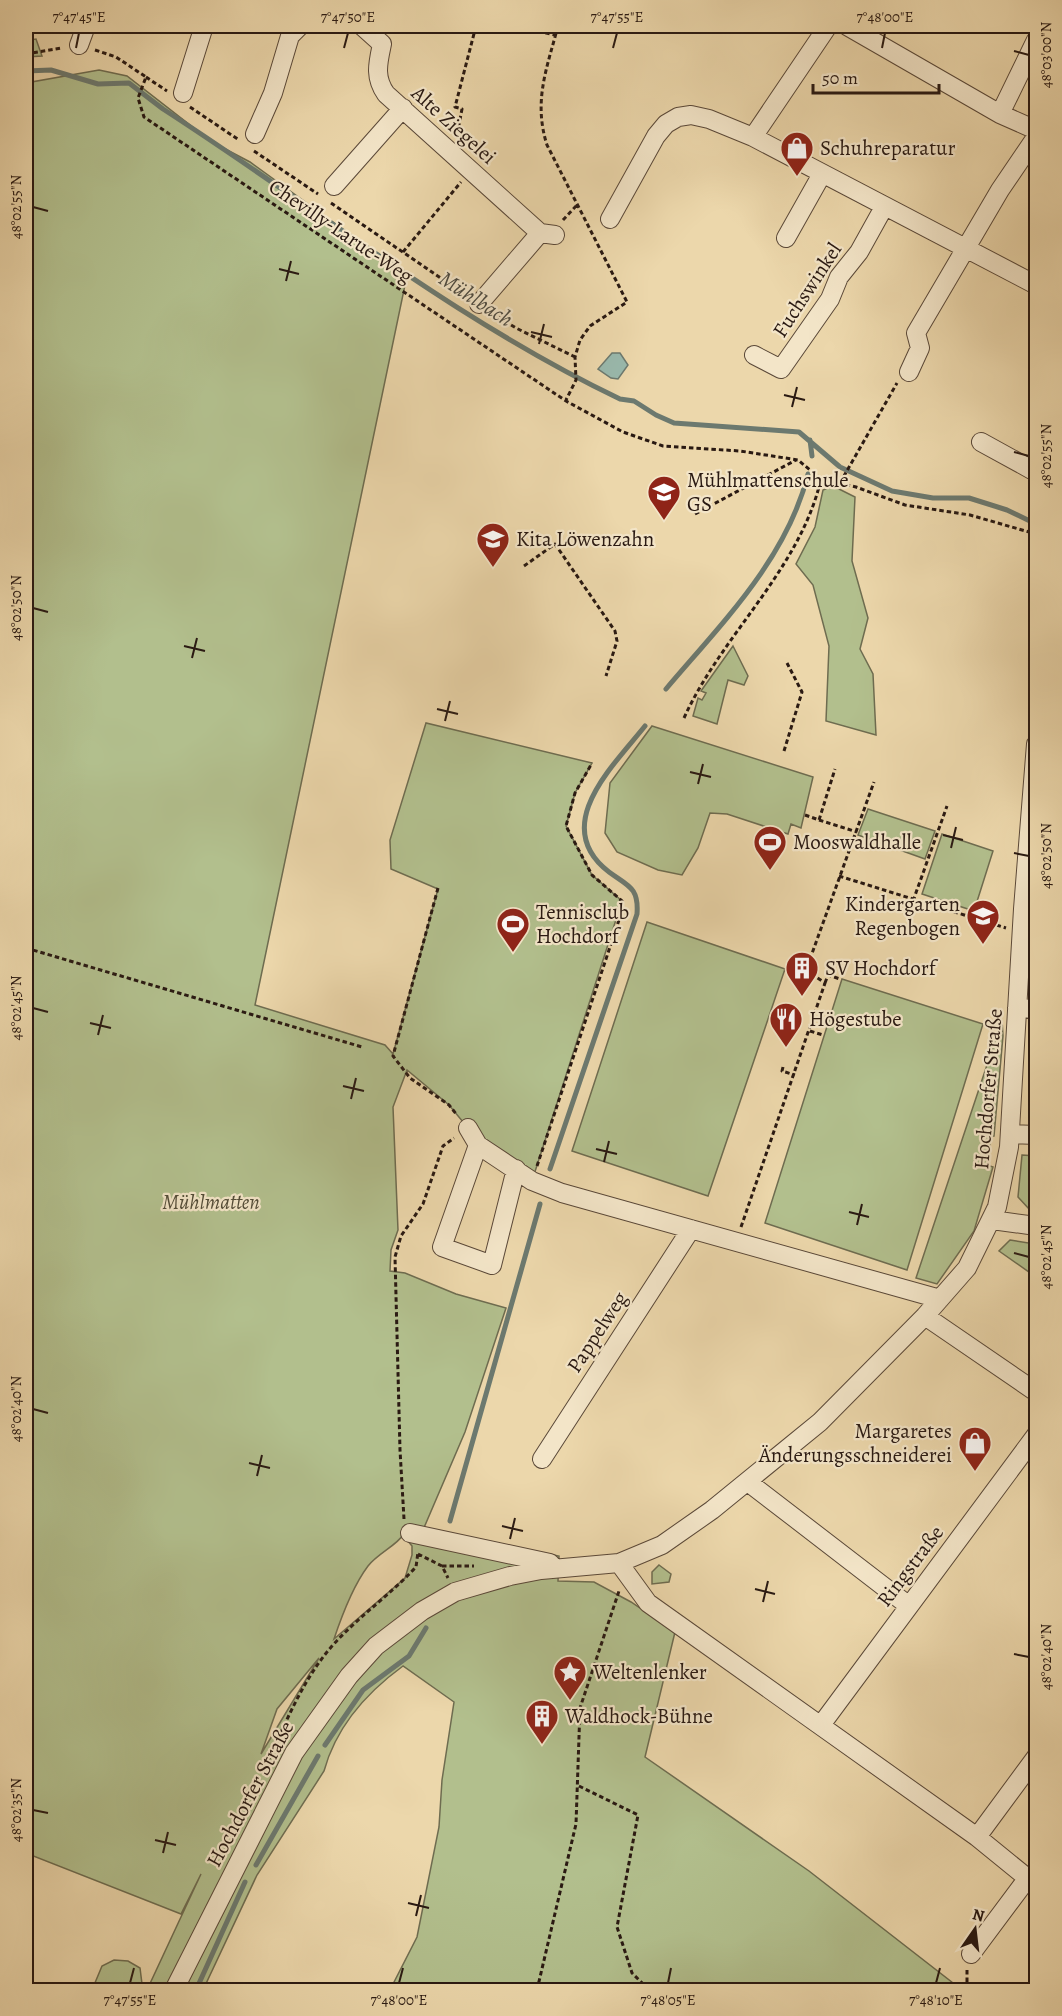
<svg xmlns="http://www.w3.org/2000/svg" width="1062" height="2016" font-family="Alegreya,serif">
<rect width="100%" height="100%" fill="#ecd7ab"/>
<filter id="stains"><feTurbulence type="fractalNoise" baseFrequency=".00333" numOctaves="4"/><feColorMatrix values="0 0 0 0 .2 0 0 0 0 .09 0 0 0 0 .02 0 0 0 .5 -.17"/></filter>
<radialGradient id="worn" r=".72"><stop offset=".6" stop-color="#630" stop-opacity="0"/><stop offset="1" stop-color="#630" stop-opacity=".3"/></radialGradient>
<path fill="#b2bf8d" stroke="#6e6c50" stroke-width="1.5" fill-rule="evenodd" d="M26,36L30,40L36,39L42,56L26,57Z
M99,70L127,76L212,142L250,162L402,272L405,285L255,1005L385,1045L393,1054L438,889L391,869L390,840L426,723L592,763L575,793L566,826L592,875L622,901L532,1181L468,1128L449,1105L407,1070L393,1107L398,1230L391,1250L390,1271L405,1273L456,1294L506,1308L465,1432L423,1530L559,1556L558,1581L594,1582L631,1602L675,1632L645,1757L809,1871L962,1990H390L417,1937L439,1827L442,1780L454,1702L403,1666C366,1693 336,1727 324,1771L257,1875L203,1990H147L201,1874L181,1914L31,1855L30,1865L26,1862V83ZM403,1535L412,1546V1555L405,1578L334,1639C342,1615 353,1586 368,1566C377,1554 397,1545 403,1535ZM319,1658L261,1754L277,1709Z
M833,486L855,497L852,561L868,618L860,649L873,674L876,735L826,721L829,646L813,585L796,564L815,527L823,490Z
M733,646L748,676L744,685L728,680L717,724L693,716L698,698L702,700L706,693L701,691Z
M652,726L813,777L801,828L791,824L788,834L727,814L710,813L698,848L682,875L658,870L617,852L605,833L610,783Z
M868,809L935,831L925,859L858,835Z
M942,834L993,851L974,911L922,894Z
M647,922L785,969L708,1196L572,1151Z
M842,979L983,1024L907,1270L765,1223Z
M1002,1020L1003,1036L994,1136H991L987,1165L993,1167L974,1231L937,1284L916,1278Z
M1022,1155L1036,1156V1211L1030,1210L1018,1197Z
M1010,1240L1035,1244L1031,1250L1036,1254V1261L1030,1267L1036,1272V1277L999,1251Z
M659,1565L671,1574L669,1582L652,1584V1572Z
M114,1960L128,1961L140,1968L142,1984L140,1990H92L102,1966Z"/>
<path fill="#99b9ad" stroke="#6c796f" stroke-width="1.5" d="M612,353H620L628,365L618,379L611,378L598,369Z"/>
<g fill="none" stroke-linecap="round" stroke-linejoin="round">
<path stroke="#6c796f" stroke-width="5" d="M26,71L51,70L98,84L129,83L163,109C315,207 457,321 620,399L634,401L656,415L674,423L799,432L840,467L892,491L933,498H969L1007,510L1036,524
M810,440L812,456
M666,689C721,624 787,559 808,474
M550,1169L637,914C639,887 628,886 609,872C549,826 613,766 645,726
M450,1521L540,1204
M325,1745L363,1690L409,1656L426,1628
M256,1865L318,1756
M196,1990L245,1882"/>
<defs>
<path id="minor" d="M362,26L382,44C378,63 374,77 386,94L540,233L555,235
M847,26L1000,114L1036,130
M79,45L86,26
M183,93L204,26
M1000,114L1036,40
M255,134L273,93L290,36L300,26
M753,137L828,26
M334,186L403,108
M610,219L656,136L666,124L678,117L691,115L709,119L753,137L1036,285
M786,238L822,174
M479,304L540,233
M754,355L781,369L830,299L839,277L859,252L884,207
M909,372L920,348L916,333L1000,190L1036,137
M981,442L1032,470L1036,461
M1017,1008L1036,1009
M468,1128L478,1145L532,1181L562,1193L940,1299
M1010,1134L1036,1135
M478,1145L442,1247L492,1265L516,1169
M992,1220L1036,1226
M925,1316L1036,1392
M542,1459L691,1229
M748,1482L909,1606
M410,1533L550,1563L554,1568
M619,1563L648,1603L977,1837L1036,1885
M821,1725L1036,1435
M977,1837L1036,1757
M971,1954L1027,1879
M174,1990L294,1753L349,1676L376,1646L422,1611L455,1592L510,1576L541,1570L619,1563L662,1545L712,1510L820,1422L925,1316L967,1268L997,1207L1009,1147L1023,909L1036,744"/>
</defs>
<use href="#minor" stroke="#5a4838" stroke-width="20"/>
<path stroke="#291912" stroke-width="3" stroke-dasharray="4.5 3" stroke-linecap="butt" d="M516,26L555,35
M558,26C547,68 533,101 547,145L627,302L590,326L580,340L575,357L576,380L566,400
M95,50L116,57L146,77L138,98L144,117L566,401L623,432L663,446L740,451L798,460L821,479L856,487L905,505L970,515L1036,534
M26,54L62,48
M146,77L167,91
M190,107L239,140
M457,135L462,109L455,107L476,26
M254,151L318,194
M331,203L464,294
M563,220L577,205
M403,252L461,182
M492,313L516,328L575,357
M840,483L897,383
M695,514L796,460
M524,566L555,544L615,631L617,641L606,676
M684,718C722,634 800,570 821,479
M784,751L802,692L787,663
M805,815L819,820L835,769
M819,820L857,832
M839,876L1006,928
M438,888L393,1056L410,1078L449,1105L457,1115
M908,915L947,806
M26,948L362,1047
M825,983L828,975L840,979
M810,1031L823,1035
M783,1067L782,1071L795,1075
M1036,1118V1099
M537,1166L622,911V901L592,875L566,826L575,793L592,763
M741,1227L825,983L806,970L874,782
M404,1519L400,1450L395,1257L401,1236L423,1204L443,1146L454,1138
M418,1554L442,1566L448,1578
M442,1566H474
M265,1767C285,1725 301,1682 332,1646C358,1617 390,1595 416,1567L418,1552
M579,1786L638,1815L617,1927L632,1973L649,1990
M967,1970V1990
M537,1990L576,1824L580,1708L619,1591"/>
<use href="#minor" stroke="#f3e5c8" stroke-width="18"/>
</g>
<path fill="none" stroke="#291912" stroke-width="2" d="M76,48L79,33M344,48L348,33M613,48L617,33M882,48L885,33M1014,51L1029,55M33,207L48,211M279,269L299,274M286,281L291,261M531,332L552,337M539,344L544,324M784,395L805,400M792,407L797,387M1014,452L1029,456M33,608L48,612M184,646L205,651M192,658L197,638M437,709L458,714M445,721L450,701M690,772L711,777M698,784L703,764M943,835L963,840M951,848L956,827M1014,853L1029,856M33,1008L48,1012M90,1023L111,1028M98,1035L103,1015M343,1086L364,1091M351,1099L356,1078M596,1149L617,1154M604,1162L609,1141M849,1212L869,1217M857,1225L862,1204M1014,1253L1029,1257M33,1409L48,1413M249,1463L270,1468M257,1476L262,1455M502,1526L523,1531M510,1539L515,1518M755,1589L775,1594M763,1602L768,1581M1014,1654L1029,1657M33,1810L48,1813M155,1840L176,1845M163,1853L168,1832M408,1903L429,1908M416,1916L421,1895M130,1983L134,1968M399,1983L403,1968M668,1983L671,1968M936,1983L940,1968"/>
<defs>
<symbol id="shop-pin" viewBox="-11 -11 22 30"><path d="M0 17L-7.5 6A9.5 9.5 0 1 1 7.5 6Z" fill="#8f2418" stroke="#f3e5c8"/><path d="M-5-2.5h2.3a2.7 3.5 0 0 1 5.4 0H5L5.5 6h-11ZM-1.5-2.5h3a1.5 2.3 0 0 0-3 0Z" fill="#fff"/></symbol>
<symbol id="school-pin" viewBox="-11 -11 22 30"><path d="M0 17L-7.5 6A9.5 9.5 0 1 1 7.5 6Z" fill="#8f2418" stroke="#f3e5c8"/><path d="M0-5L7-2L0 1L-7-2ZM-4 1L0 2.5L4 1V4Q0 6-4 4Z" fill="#fff"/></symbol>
<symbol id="stadium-pin" viewBox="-11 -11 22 30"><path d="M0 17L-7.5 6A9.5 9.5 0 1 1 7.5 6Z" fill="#8f2418" stroke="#f3e5c8"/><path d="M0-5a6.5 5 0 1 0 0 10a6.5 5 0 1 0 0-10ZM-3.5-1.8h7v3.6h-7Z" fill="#fff"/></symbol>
<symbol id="building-pin" viewBox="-11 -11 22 30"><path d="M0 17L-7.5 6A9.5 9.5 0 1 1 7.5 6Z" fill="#8f2418" stroke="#f3e5c8"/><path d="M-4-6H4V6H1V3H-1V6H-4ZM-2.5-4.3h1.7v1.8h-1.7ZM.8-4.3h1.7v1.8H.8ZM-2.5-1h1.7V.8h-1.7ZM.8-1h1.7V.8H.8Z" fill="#fff"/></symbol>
<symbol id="restaurant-pin" viewBox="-11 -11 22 30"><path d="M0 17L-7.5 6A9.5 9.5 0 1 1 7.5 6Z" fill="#8f2418" stroke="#f3e5c8"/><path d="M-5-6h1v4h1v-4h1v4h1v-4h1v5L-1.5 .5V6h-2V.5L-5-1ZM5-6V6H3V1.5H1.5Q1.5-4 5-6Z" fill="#fff"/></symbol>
<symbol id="sight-pin" viewBox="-11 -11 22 30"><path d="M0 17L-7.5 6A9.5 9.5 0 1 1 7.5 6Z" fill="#8f2418" stroke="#f3e5c8"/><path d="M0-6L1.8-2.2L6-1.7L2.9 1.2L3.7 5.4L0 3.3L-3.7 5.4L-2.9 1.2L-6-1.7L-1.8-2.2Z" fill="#fff"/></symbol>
</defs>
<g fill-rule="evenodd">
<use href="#shop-pin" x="778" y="129" width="38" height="52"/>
<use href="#school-pin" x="645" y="473" width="38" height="52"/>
<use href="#school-pin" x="474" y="520" width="38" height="52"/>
<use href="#stadium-pin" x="751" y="823" width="38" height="52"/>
<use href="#school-pin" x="964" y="897" width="38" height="52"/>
<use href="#stadium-pin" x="494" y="905" width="38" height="52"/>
<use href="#building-pin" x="783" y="949" width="38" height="52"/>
<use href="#restaurant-pin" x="767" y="1000" width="38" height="52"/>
<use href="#shop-pin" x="956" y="1424" width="38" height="52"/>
<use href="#sight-pin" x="551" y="1653" width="38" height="52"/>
<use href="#building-pin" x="523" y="1697" width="38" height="52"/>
</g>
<g text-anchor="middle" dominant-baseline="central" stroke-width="4.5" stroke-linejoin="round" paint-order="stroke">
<g font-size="21" fill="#291912" stroke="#f3e5c8">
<text transform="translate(454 125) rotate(42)">Alte Ziegelei</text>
<text transform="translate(341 231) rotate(34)">Chevilly-Larue-Weg</text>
<text transform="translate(807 290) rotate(-57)">Fuchswinkel</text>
<text transform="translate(988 1089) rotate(-85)">Hochdorfer Straße</text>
<text transform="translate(597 1332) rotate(-57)">Pappelweg</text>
<text transform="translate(910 1566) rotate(-53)">Ringstraße</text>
<text transform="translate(250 1794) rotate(-62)">Hochdorfer Straße</text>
</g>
<g font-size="21" fill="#291912" stroke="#f3e5c8" text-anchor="start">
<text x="820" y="148">Schuhreparatur</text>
<text x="687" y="480">Mühlmattenschule<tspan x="687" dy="24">GS</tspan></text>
<text x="516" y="539">Kita Löwenzahn</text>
<text x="793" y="842">Mooswaldhalle</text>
<text x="960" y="904" text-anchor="end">Kindergarten<tspan x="960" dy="24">Regenbogen</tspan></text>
<text x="536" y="912">Tennisclub<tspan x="536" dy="24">Hochdorf</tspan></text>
<text x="825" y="968">SV Hochdorf</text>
<text x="809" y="1019">Högestube</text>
<text x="952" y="1431" text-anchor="end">Margaretes<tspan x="952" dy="24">Änderungsschneiderei</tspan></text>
<text x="593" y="1672">Weltenlenker</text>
<text x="565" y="1716">Waldhock-Bühne</text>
</g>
<g font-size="21" font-style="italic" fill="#524b37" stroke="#f3e5c8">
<text x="211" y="1202">Mühlmatten</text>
</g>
<g font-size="22" font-style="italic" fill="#4b4940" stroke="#f3e5c8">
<text transform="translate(476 299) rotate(33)">Mühlbach</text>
</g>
</g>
<rect width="1062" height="2016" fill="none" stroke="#ecd7ab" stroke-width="66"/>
<g transform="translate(975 1929) rotate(14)" stroke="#f3e5c8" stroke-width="4.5" paint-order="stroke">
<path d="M0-4.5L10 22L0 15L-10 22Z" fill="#291912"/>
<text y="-9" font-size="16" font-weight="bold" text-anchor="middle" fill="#291912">N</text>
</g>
<path d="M813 84v9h126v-9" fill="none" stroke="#291912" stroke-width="3"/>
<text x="822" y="84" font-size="18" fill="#291912" stroke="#f3e5c8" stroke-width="4.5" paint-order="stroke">50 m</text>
<rect x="33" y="33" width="996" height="1950" fill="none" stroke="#291912" stroke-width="2"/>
<g font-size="15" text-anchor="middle" fill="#291912">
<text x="79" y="22">7°47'45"E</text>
<text x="348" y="22">7°47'50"E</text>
<text x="617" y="22">7°47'55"E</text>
<text x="885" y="22">7°48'00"E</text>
<text transform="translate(1046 55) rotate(-90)" y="5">48°03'00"N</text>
<text transform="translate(16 207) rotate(-90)" y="5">48°02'55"N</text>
<text transform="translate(1046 456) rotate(-90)" y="5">48°02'55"N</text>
<text transform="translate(16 608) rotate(-90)" y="5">48°02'50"N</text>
<text transform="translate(1046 856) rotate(-90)" y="5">48°02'50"N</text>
<text transform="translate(16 1008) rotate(-90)" y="5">48°02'45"N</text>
<text transform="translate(1046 1257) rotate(-90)" y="5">48°02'45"N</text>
<text transform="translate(16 1409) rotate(-90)" y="5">48°02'40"N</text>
<text transform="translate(1046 1657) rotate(-90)" y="5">48°02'40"N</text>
<text transform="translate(16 1810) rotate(-90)" y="5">48°02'35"N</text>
<text x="130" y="2005">7°47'55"E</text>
<text x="399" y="2005">7°48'00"E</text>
<text x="668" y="2005">7°48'05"E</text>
<text x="936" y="2005">7°48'10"E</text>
</g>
<rect width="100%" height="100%" filter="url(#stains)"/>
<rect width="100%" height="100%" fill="url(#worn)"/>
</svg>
